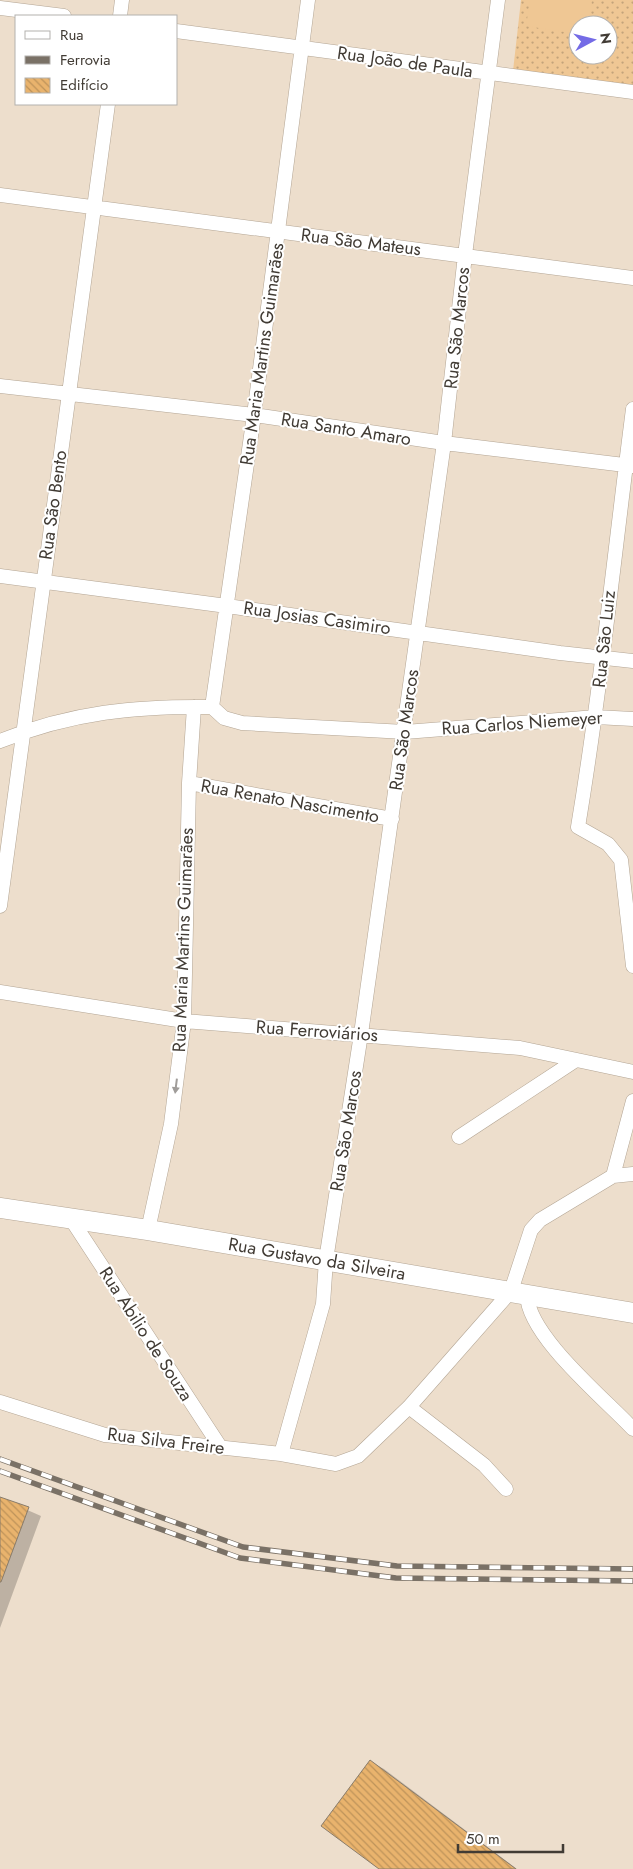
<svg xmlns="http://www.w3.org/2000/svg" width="633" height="1869" font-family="Jost,sans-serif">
<defs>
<pattern id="grass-dots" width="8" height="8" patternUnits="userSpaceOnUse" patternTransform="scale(1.25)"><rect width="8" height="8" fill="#efc794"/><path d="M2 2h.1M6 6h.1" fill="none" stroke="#c3a37a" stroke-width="1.8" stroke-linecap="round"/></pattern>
<pattern id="building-back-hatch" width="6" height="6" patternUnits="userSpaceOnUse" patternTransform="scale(1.25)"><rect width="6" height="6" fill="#e9b36d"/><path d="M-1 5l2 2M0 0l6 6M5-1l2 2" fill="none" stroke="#be935a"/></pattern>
</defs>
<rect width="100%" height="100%" fill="#eddecc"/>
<path fill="url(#grass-dots)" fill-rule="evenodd" d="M521,0H633V87L513,71ZM578,25H608V55H578Z"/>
<path fill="#efc794" d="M530,0H592L588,25H578V34L526,26Z"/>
<path fill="#0003" d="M0,1498L41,1516L0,1628Z
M371,1762L384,1769L517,1869H381Z"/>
<path fill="url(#building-back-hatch)" stroke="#897c6b" d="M0,1497L29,1507L1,1582H0Z
M370,1760L516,1869H379L321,1826Z"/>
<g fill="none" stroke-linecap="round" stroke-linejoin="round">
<defs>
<path id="minor" d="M0,8L64,16
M120,16L122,0
M176,31L633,92
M0,195L633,278
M0,386L254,415L444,443L633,466
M633,409C615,548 601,688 578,827L608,844L621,860L633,966
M0,576L227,606L560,653L633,661
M212,707L254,415L308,0
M0,741C72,712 136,706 212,707L224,718L242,723L405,732L596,717L633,719
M189,783L392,819
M0,906L108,104
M0,992L184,1021L520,1048L633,1072
M459,1137L576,1060
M613,1176L633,1174
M71,1219L221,1448
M148,1230L171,1124L184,1021L189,783L194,707
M527,1295C528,1336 605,1399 633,1429
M0,1402L105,1435L281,1454L336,1464L358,1456L409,1407L511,1291L531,1230L540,1220L613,1176L633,1101
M409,1407L484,1465L506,1489
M281,1454L323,1304L326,1260L361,1034L444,443L465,255L498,0"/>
<g id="secondary">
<path id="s1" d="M0,1208L148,1230L633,1313"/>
</g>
</defs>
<use href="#minor" stroke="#b3a594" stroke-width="15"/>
<use href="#secondary" stroke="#b3a594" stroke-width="21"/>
<use href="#minor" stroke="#fff" stroke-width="14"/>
<use href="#secondary" stroke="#fff" stroke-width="20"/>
<defs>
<path id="rail" d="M0,1459L243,1547L397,1566L633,1569
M0,1471L240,1558L396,1578L633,1581"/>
</defs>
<use href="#rail" stroke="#7a7166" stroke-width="5.5"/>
<use href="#rail" stroke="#fff" stroke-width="4" stroke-dasharray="11" stroke-linecap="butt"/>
</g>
<defs><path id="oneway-solid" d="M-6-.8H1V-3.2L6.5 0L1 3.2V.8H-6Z" transform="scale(1.25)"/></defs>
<use fill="#a09d9a" href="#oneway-solid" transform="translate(176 1086) rotate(97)"/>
<g text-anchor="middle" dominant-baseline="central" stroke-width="4" stroke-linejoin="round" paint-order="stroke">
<g font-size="18" fill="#413b34" stroke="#fff">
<text transform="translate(405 62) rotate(8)">Rua João de Paula</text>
<text transform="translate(361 242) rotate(7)">Rua São Mateus</text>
<text transform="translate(457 328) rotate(-84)">Rua São Marcos</text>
<text transform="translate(262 354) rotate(-82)">Rua Maria Martins Guimarães</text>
<text transform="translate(346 429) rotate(9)">Rua Santo Amaro</text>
<text transform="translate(53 505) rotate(-82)">Rua São Bento</text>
<text transform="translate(317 618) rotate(8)">Rua Josias Casimiro</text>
<text transform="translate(604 639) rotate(-84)">Rua São Luiz</text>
<text transform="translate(522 723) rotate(-4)">Rua Carlos Niemeyer</text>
<text transform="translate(404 730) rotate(-82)">Rua São Marcos</text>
<text transform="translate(290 801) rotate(10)">Rua Renato Nascimento</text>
<text transform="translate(183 940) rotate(-88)">Rua Maria Martins Guimarães</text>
<text transform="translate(317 1031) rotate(4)">Rua Ferroviários</text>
<text transform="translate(346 1131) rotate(-81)">Rua São Marcos</text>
<text stroke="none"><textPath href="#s1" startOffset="321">Rua Gustavo da Silveira</textPath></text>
<text transform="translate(146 1334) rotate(57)">Rua Abilio de Souza</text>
<text transform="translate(166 1441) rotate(7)">Rua Silva Freire</text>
</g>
</g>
<rect x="15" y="15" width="162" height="90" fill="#ffffff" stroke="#b3b1ae"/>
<rect x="25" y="31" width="25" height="8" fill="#ffffff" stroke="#b3b1ae"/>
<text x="60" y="40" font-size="15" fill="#413b34">Rua</text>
<rect x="25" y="56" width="25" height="8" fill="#7a7166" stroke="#b3b1ae"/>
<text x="60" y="65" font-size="15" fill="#413b34">Ferrovia</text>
<rect x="25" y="78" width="25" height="15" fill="url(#building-back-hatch)" stroke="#b3b1ae"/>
<text x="60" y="90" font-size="15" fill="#413b34">Edifício</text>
<g transform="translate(593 40) rotate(83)"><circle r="24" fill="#ffffff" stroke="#b3b1ae"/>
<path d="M0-4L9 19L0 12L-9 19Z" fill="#746be6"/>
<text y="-8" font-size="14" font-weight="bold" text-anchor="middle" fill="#413b34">N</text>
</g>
<path d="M458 1844v8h105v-8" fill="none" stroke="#413b34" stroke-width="2.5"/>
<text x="466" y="1844" font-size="15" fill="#413b34" stroke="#ffffff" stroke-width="4" paint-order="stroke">50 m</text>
</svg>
